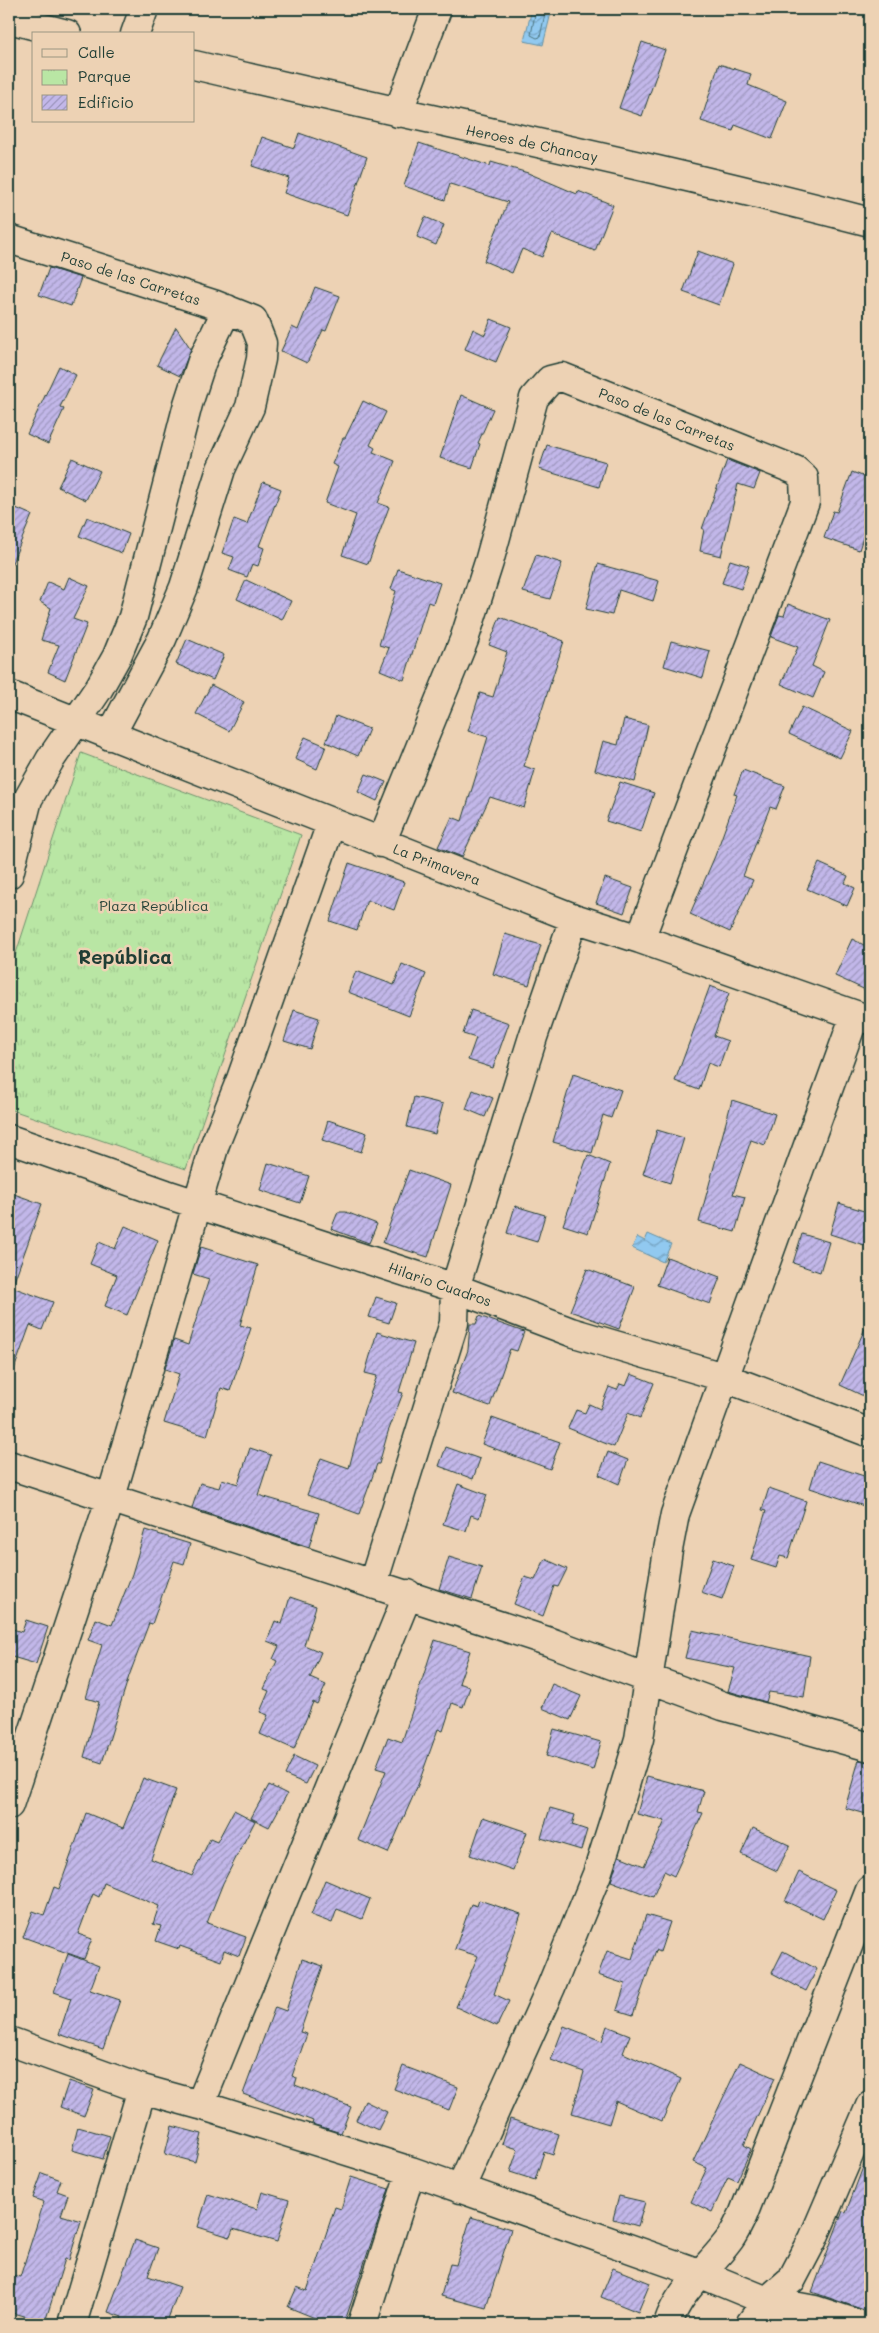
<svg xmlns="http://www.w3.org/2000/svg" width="879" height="2333" font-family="Mali,sans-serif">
<defs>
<pattern id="park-tufts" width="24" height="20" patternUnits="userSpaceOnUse" patternTransform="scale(1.25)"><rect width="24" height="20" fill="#b9e6a4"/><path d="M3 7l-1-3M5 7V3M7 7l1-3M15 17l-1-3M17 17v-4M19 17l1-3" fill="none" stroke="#9fc68e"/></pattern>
<pattern id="water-waves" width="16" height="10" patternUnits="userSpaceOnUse" patternTransform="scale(1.25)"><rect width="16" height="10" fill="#91c9f0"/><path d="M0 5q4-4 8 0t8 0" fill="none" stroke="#76a4c3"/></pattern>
<pattern id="building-hatch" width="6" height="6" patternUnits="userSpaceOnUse" patternTransform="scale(1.25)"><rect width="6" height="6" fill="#c2b7e9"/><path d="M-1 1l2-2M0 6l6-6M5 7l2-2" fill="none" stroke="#9d96be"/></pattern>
</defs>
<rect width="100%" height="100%" fill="#edd2b4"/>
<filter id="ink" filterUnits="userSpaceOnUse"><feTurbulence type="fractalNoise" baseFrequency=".02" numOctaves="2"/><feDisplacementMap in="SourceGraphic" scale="10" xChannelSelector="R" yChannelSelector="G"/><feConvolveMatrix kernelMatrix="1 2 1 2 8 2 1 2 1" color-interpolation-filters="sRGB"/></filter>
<g filter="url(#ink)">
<path fill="url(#park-tufts)" stroke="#6c926c" d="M81,753L301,835L186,1169L9,1109V975Z"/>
<path fill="url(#water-waves)" stroke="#6391a5" d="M532,9H552L543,45L524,41Z
M648,1234L671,1244L663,1262L632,1248L637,1237L645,1241Z"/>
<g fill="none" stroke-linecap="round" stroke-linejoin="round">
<path stroke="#4d757f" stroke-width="1" d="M536,9L531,35L537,38L540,37L546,9"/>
</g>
<path fill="url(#building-hatch)" stroke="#1f3d34" d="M642,42L665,50L642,116L619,108Z
M719,64L751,74L748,85L787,101L772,139L735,125L733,131L701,121Z
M299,133L367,157L347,215L284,193L289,178L252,166L262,137L294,148Z
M419,143L490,166L491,162L528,173L577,194L578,191L613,205L595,251L552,234L542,257L522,249L512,273L484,261L508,202L450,184L445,200L404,186Z
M425,217L444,225L436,245L417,237Z
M698,251L733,264L719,305L683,292Z
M49,268L81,278L71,306L39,295Z
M315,287L340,296L326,331L323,330L307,363L281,351L292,327L298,330Z
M491,319L511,327L496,362L465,349L473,329L485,335Z
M176,327L191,349L180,376L157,365Z
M59,366L76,375L60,407L64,409L48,444L27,434Z
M461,395L493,409L478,443L480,444L472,468L440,458Z
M363,401L386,412L370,445L375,448L373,452L395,461L378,503L389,507L368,564L342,555L356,515L325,503L338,467L332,464L343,438H345Z
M547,445L606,462L599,487L539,469Z
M72,458L100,471L86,500L58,487Z
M727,460L760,473L754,489L738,484L721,556L700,551L704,529H702Z
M852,472L870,479V515L859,550L824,538L833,511L837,512Z
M263,482L281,489L259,546L264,548L258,566L252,564L247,577L229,570L234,557L222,553L234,519L247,524Z
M9,505L32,515L9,570Z
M87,517L129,534L122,553L79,536Z
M536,555L562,563L550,599L523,592Z
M730,560L749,566L741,589L722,583Z
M598,564L659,581L653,601L619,590L612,615L586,609Z
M398,569L440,583L433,604L428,602L404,680L380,670L389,648L379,645L396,591L391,589Z
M69,577L89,586L73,619L87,624L65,680L48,672L59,645L41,640L51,608L40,602L48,582L64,589Z
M246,580L291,601L282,620L237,599Z
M788,604L830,620L812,666L824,672L813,698L781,684L798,647L771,637L779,615L784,616Z
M500,617L564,641L524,766L535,770L524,808L490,797L462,857L438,847L452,817L462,821L488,737L468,731L480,693L493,697L507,652L489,645Z
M187,639L224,655L213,680L176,664Z
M671,641L710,651L703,678L664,666Z
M211,685L244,702L229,731L196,714Z
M802,707L853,731L840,758L789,734Z
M336,716L369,729L358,756L326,742Z
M624,719L648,725L635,782L595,770L603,741L618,745Z
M305,737L326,746L317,769L295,759Z
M743,770L785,786L776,809L770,807L743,876L753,880L730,932L690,914L715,856L737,795L734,794Z
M366,774L386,782L377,801L358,792Z
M620,782L654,793L641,832L606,821Z
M349,863L404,882L394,910L367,900L357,930L330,921Z
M819,863L848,876L845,883L855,888L847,906L807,889Z
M605,878L633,888L624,913L596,903Z
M505,934L541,945L529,985L493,974Z
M852,939L870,948V992L835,976Z
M402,964L426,974L409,1016L348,992L356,971L394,985Z
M710,986L729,993L714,1036L728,1041L719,1067L708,1063L699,1090L675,1081Z
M294,1010L319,1018L310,1049L284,1041Z
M471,1010L509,1023L493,1068L468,1060L476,1038L463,1034Z
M573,1074L621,1090L611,1118L603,1115L592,1153L553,1142Z
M473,1090L493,1098L485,1117L466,1109Z
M414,1097L443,1104L435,1134L407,1127Z
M732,1100L775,1114L765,1145L751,1140L733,1194L745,1197L735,1232L699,1222Z
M328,1120L367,1133L361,1152L322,1140Z
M657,1130L684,1138L670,1183L643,1174Z
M588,1155L610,1164L588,1233L563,1225Z
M268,1163L309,1176L300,1203L260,1190Z
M409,1170L451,1185L428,1257L383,1243Z
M14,1194L42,1204L12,1287L53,1302L42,1330L30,1325L12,1375H9V1209Z
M839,1203L870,1213V1247L830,1234Z
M515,1206L545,1215L537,1242L507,1233Z
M338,1212H346L377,1224L369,1243L331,1229Z
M125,1226L158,1240L127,1315L105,1306L117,1275L90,1264L99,1242L115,1249Z
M802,1234L829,1242L820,1272L793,1263Z
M201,1247L258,1265L240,1325L251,1328L230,1391L221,1388L207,1436L164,1423L179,1374L165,1369L174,1340L188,1345L209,1279L193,1274Z
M667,1257L720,1277L710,1304L657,1285Z
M587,1269L635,1287L619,1329L570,1311Z
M376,1297L396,1303L389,1323L369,1317Z
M479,1316L524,1332L517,1351L510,1349L490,1406L452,1393L468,1350L470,1324H476Z
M870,1317V1399L840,1385Z
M377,1332L414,1343L399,1392L403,1393L388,1432L379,1464H377L359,1514L307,1495L321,1458L349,1468L364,1410L377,1376L365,1373Z
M631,1374L654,1383L640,1418L628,1413L614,1447L568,1428L576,1410L585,1413L589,1404L600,1409L609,1387L617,1390L620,1384L626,1386Z
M492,1418L560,1442L550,1469L482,1444Z
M446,1447L480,1459L473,1479L439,1466Z
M250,1448L271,1455L258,1495L319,1513L309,1547L192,1508L200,1483L219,1488L222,1479L238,1484Z
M608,1452L628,1460L619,1484L599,1475Z
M818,1461L870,1478V1508L810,1488Z
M458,1484L487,1495L479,1518L471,1515L466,1531L443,1524Z
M769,1488L806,1501L788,1558L780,1556L776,1568L751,1560L766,1511L762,1510Z
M145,1530L190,1544L184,1564L174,1561L152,1624L149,1623L129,1676L102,1763L84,1757L99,1702L86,1698L102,1645L88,1640L96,1619L112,1625L132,1574Z
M449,1557L482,1567L472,1599L439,1589Z
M545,1559L567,1569L558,1587L554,1586L543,1616L514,1604L525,1577L535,1580Z
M713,1559L734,1566L722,1599L701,1592Z
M290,1597L316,1606L304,1645L321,1652L310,1678L326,1685L317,1704L313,1702L294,1749L260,1734L268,1715L260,1712L269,1691L264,1689L277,1661L273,1659L279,1646L267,1641L275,1621L282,1624Z
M26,1620L48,1627L36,1664L9,1656V1628L22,1632Z
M692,1630L810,1656L804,1697L769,1692L766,1702L728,1691L735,1668L685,1658Z
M435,1640L470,1651L459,1683L470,1687L463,1707L452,1703L443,1731L438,1729L418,1785L388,1853L358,1840L386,1771L376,1768L388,1737L402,1742Z
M552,1684L581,1696L570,1720L542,1708Z
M554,1729L601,1742L593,1770L546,1756Z
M294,1756L315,1766L306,1784L285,1775Z
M859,1760L870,1762V1815L845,1808Z
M647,1776L704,1791L698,1812L703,1813L674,1876L664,1871L653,1897L611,1881L619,1856L644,1866L665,1821L637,1814Z
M143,1778L176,1790L151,1859L192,1876L210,1839L217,1842L234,1810L255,1821L223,1883L207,1923L246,1937L239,1956L224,1950L221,1961L180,1946L179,1949L156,1941L161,1926L153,1924L159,1906L104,1883L99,1897L93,1894L78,1934L92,1939L84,1959L23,1937L33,1911L44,1915L54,1887L59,1889L86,1813L123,1828Z
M269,1785L287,1794L269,1827L251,1818Z
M550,1808L575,1815L572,1825L587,1830L581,1850L541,1838Z
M483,1817L527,1832L513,1870L470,1855Z
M753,1828L790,1845L777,1871L741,1854Z
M799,1872L836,1890L823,1919L785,1901Z
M325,1880L370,1899L362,1919L337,1909L332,1923L311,1915Z
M479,1900L521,1914L494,1994L509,2001L497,2026L456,2007L478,1956L455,1949L471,1904L477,1906Z
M646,1915L670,1922L660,1952L656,1950L633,2015L617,2010L625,1984L598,1975L607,1951L632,1959Z
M783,1951L817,1969L806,1991L772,1973Z
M68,1954L99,1966L90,1990L120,2000L103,2049L59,2034L71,1998L54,1992Z
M302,1959L323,1966L300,2032L307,2034L292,2076L297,2078L295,2085L351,2107L341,2133L312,2124L313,2121L243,2094L275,2007L286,2011Z
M564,2026L602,2041L607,2026L630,2035L623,2053L681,2079L662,2121L616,2101L609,2124L572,2113L584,2072L551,2060Z
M740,2062L775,2078L744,2145L751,2149L737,2181L728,2177L712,2212L691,2202L707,2168L693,2162Z
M403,2066L458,2087L449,2110L394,2089Z
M69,2081L94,2090L84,2116L60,2107Z
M365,2101L387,2112L378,2130L356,2120Z
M510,2119L559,2134L553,2155L544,2152L535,2180L510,2172L518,2149L502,2144Z
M172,2126L202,2134L195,2162L165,2154Z
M78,2127L110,2136L103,2159L72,2150Z
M868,2154H870V2294L864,2310L812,2292L843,2211L846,2212Z
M42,2173L61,2180L57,2191L68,2195L61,2215L81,2221L69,2260L65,2259L45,2322L9,2312V2274L20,2277L44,2202L33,2198Z
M351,2177L389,2189L344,2324H312L315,2318L288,2307L297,2287L307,2291L335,2207L341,2209Z
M262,2192L289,2200L277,2242L233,2229L230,2237L198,2227L208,2194L257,2209Z
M619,2196L645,2202L638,2226L613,2219Z
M471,2217L511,2229L486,2308L441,2296L450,2264L456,2265Z
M135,2240L158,2248L148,2276L180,2287L166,2324H119L122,2317L108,2312Z
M613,2268L650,2283L638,2312L601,2297Z"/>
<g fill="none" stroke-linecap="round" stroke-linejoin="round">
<defs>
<path id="minor" d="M9,19L67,34
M135,34L144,9
M194,65C419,118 646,164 870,222
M398,113L437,9
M9,239L213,304L253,320L262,343L261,359L250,407L221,469L184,587L162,639L110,736
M9,695L574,918L640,939L870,1020
M381,843L464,640L489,562L534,398L550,380L562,377L795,470L804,478L805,502L640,939
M9,874L28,799L50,760L99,688L117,656L133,617L188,404L202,361L227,309
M9,1139L166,1194L455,1288L571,1332L723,1377L870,1433
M9,1465L550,1642L723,1706L870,1747
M373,1583L454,1323L455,1288L533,1037L574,918
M9,1805L111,1497L215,1144L241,1079L331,824
M9,2041L142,2089L200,2105L411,2171L699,2273L767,2301L815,2310L858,2324
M200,2105L408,1594
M460,2189L551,1987L597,1874L618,1808L639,1739L668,1550L675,1514L855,1015
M72,2324L142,2089
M362,2324L411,2171
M668,2324C679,2289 709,2268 730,2239C735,2232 739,2223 743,2215L870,1890
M750,2324L767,2301L792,2279L813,2239L870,2106"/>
</defs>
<use href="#minor" stroke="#1f3d34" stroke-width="31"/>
<use href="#minor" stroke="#edd2b4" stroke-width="28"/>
</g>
</g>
<g text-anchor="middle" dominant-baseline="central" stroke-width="5" stroke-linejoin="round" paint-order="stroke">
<g font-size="14" fill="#1f3d34" stroke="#edd2b4">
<text transform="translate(532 143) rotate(12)">Heroes de Chancay</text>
<text transform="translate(131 278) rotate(18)">Paso de las Carretas</text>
<text transform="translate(667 419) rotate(22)">Paso de las Carretas</text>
<text transform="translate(437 864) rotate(21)">La Primavera</text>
<text transform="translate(440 1284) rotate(19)">Hilario Cuadros</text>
</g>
<g font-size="14" fill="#27453a" stroke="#edd2b4">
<text x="154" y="905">Plaza República</text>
</g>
<g font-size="19" font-weight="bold" fill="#1f3d34" stroke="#edd2b4">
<text x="125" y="956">República</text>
</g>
</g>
<rect width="879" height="2333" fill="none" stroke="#edd2b4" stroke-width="30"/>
<rect x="15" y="15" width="849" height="2303" fill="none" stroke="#1f3d34" stroke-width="2" filter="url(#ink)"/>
<rect x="32" y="32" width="162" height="90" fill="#edd2b4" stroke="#9b9681"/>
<rect x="42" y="49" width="25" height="8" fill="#edd2b4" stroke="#9b9681"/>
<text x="78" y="58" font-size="15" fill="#1f3d34">Calle</text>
<rect x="42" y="70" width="25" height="15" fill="url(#park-tufts)" stroke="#9b9681"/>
<text x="78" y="82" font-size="15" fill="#1f3d34">Parque</text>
<rect x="42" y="95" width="25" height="15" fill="url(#building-hatch)" stroke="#9b9681"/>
<text x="78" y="108" font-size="15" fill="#1f3d34">Edificio</text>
</svg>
